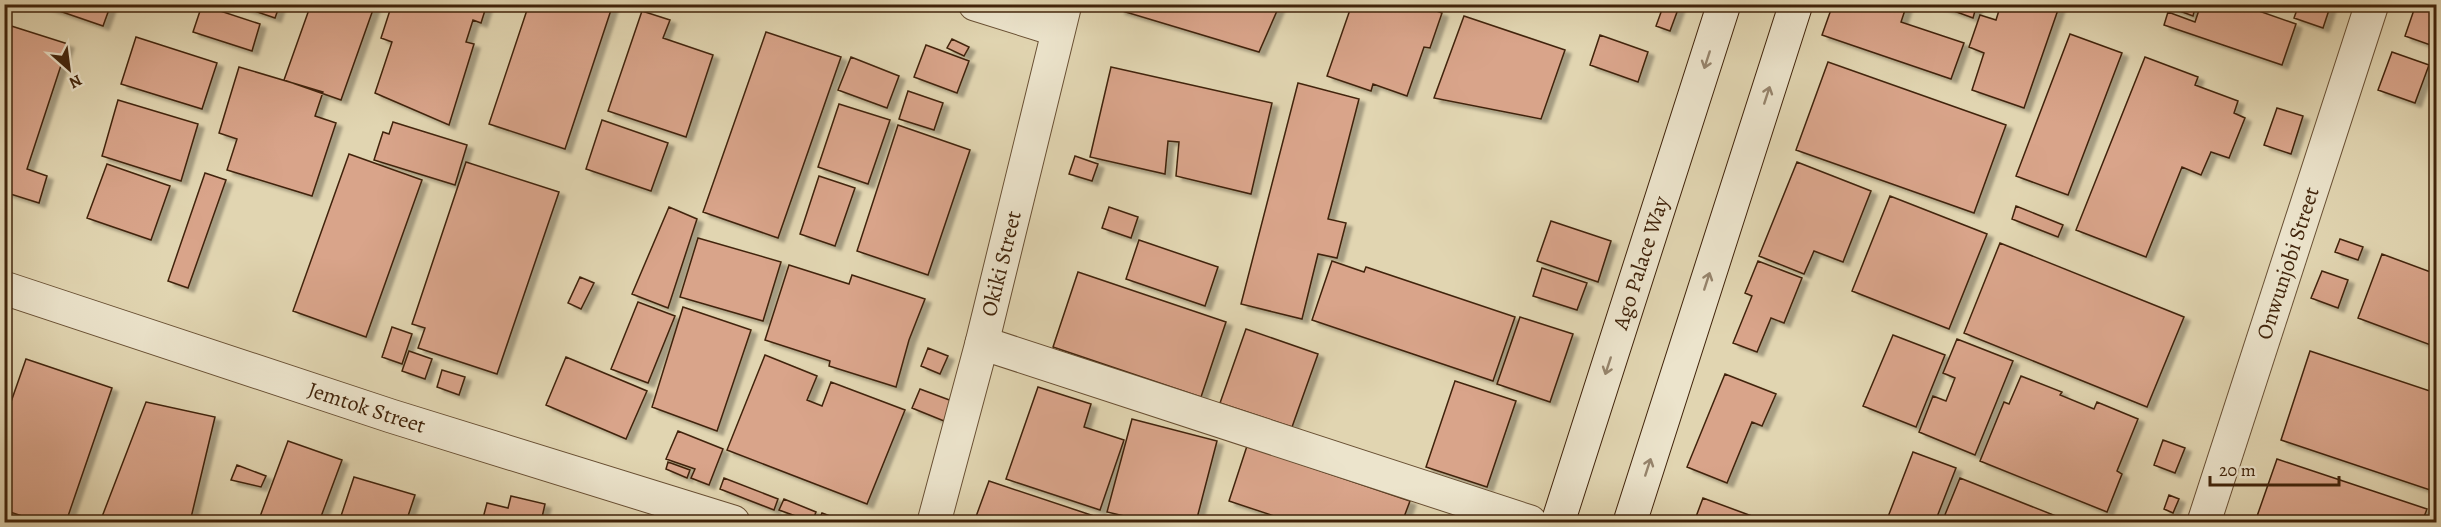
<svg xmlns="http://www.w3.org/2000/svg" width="2441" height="527" font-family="Alegreya,serif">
<defs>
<filter id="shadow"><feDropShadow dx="6" dy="4" stdDeviation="1.5" flood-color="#0004"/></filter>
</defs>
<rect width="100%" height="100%" fill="#e1d5b1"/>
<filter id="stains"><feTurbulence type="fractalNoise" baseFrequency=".00333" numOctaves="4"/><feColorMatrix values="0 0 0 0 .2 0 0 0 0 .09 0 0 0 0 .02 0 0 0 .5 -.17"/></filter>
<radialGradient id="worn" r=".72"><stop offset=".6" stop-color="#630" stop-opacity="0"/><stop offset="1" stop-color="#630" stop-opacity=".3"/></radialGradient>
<path fill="#d9a48a" stroke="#41240b" stroke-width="1.5" filter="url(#shadow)" d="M39,4H111L103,26Z
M234,4H280L275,18Z
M311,4H375L341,100L284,80Z
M392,4H487L481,23L473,20L466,42L474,44L449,125L375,93L392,42L381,38Z
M529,4H613L565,149L489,124Z
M1121,4H1280L1259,52L1119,10Z
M1352,4H1417L1442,13L1430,48L1424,47L1407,96L1373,84L1371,91L1327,76Z
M1664,4H1680L1670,31L1656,26Z
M1833,4H1858L1876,11L1878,4H1907L1901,22L1964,43L1951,79L1822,35Z
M1935,4H1977L1973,18Z
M2001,4H2060L2024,108L1972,90L1984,53L1969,47L1980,15L1996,20Z
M2161,4H2196L2193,16Z
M2201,4H2239L2296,24L2282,65L2164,25L2168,12L2195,22Z
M2299,4H2331L2323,28L2294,18Z
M2416,4H2436V47L2405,36Z
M202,5L260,24L252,51L193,32Z
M642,11L670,20L663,38L713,55L686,137L608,111Z
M1464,16L1565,50L1541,119L1434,98Z
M5,24L68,44L27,169L47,176L39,203L4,192Z
M766,32L841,57L778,238L703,212Z
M2070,34L2122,53L2068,195L2016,176Z
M1600,35L1648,52L1638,82L1590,65Z
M136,37L217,63L202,109L121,84Z
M952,39L969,47L964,56L947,48Z
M926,45L969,61L957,93L914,77Z
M2392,52L2429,65L2415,103L2378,90Z
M851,57L899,76L887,108L838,90Z
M2145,57L2198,77L2195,85L2238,101L2234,113L2245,118L2229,158L2211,152L2201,175L2182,167L2146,257L2076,230Z
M1828,62L2006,125L1974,213L1796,150Z
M239,67L323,92L315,116L336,123L312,196L227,170L237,139L219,133Z
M1111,67L1272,103L1251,194L1176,176L1179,142L1168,141L1165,174L1090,157Z
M1298,83L1359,99L1328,219L1346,223L1337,258L1318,254L1302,319L1241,304Z
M908,91L943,103L934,130L899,119Z
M118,100L198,124L181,181L102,156Z
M839,104L890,120L868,184L818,167Z
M2277,108L2303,116L2291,154L2264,145Z
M602,120L668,143L651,191L586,169Z
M393,122L467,145L455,185L374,160L383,132L389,134Z
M898,125L970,150L928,275L857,251Z
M349,154L422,180L366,337L293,311Z
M1075,156L1098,164L1092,181L1069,174Z
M466,162L559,192L497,374L418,348L425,328L412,324Z
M1797,162L1871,191L1843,262L1814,251L1804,274L1759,256Z
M107,164L170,186L151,240L87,218Z
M205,173L226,180L188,288L168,281Z
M819,176L855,188L835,246L800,234Z
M1890,196L1987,234L1949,329L1852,291Z
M2016,206L2063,225L2058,237L2012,219Z
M669,207L697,219L668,308L632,294Z
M1109,207L1138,217L1131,238L1102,228Z
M1551,221L1611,241L1598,282L1537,261Z
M698,238L781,262L763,321L680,297Z
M2340,239L2363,247L2358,260L2335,252Z
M1139,240L1218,267L1205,306L1126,279Z
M2000,243L2184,317L2147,407L1964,333Z
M2382,254L2436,274V347L2358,318Z
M1332,261L1364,272L1366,267L1515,317L1493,381L1312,320Z
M1758,261L1802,278L1784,323L1771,318L1757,352L1733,343L1752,296L1745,293Z
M789,265L849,284L852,275L925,299L909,340L896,387L829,366L830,361L765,340Z
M1542,268L1587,283L1577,310L1533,296Z
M2322,271L2348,280L2338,308L2311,298Z
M1078,272L1226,322L1201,397L1053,347Z
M580,277L594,283L581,309L568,303Z
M638,302L675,316L648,383L611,369Z
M683,307L751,330L717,431L652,407Z
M1520,317L1573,334L1550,402L1497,384Z
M392,327L412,334L402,364L382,357Z
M1246,329L1318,354L1292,427L1220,403Z
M1893,335L1945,355L1916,427L1863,406Z
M1957,339L2013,361L1975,455L1919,432L1933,396L1946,401L1955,378L1943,373Z
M928,348L948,356L940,374L921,366Z
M409,351L432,359L425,379L402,371Z
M2310,351L2436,393V492L2281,440Z
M765,355L817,376L807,400L822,406L831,382L905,410L867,504L727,450Z
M566,357L647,391L626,439L546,405Z
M26,359L112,388L66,522H40L4,510V422Z
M442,370L465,377L459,395L437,387Z
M1725,374L1776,394L1762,426L1752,422L1727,483L1687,467Z
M2021,376L2062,392L2060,395L2094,409L2097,402L2138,419L2117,471L2122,474L2107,512L1980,461L2004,402L2009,404Z
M1455,381L1516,401L1487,487L1426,467Z
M1038,387L1091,404L1084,427L1124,440L1100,510L1006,479Z
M920,389L952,401L944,421L912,408Z
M146,402L215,417L190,522H100Z
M1132,419L1217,441L1196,522H1150L1107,512Z
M678,431L723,449L709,485L691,478L695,469L666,459Z
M2163,440L2185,448L2175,473L2154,465Z
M288,441L342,460L319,522H258Z
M1247,446L1410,501L1404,517L1419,522H1292L1229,501Z
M1913,452L1956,468L1935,522H1886Z
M2277,459L2427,509L2422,522H2255Z
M668,462L690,470L687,478L666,469Z
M237,465L266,476L261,487L231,480Z
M354,477L415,495L406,522H339Z
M724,478L778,499L774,510L720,489Z
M1960,478L2071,522H1942Z
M989,481L1112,522H974Z
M2169,495L2179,499L2173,513L2164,509Z
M511,496L545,504L541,522H482L487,503L508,508Z
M1703,498L1768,522H1694Z
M784,499L816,512L812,522L779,510Z
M822,513L846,522H818Z"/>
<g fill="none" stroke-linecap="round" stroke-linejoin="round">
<defs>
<g id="minor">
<path d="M975,4L1058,30"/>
<path id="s1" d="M4,288L391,416L733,522"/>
<path d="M982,343L1530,522"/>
<path id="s2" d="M934,522L982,343L1065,4"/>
<path id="s3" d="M2204,522L2372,4"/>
</g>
<g id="secondary">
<path id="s4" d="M1558,522L1724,4"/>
<path d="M1630,522L1796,4"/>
</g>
</defs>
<use href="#minor" stroke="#695034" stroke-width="35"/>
<use href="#secondary" stroke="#41240b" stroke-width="35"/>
<use href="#minor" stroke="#ece4cc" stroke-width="33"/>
<use href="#secondary" stroke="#ece4cc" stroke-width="33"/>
</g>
<defs><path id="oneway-shaft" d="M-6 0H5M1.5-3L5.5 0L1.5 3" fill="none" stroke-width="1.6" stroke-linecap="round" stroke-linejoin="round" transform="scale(1.5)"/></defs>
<g stroke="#96846c">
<use href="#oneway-shaft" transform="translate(1707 60) rotate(108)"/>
<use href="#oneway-shaft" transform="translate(1767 95) rotate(-72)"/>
<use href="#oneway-shaft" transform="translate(1707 281) rotate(-72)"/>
<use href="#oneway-shaft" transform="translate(1608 366) rotate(108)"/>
<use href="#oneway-shaft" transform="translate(1648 467) rotate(-72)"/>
</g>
<g text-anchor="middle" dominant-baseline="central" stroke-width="6" stroke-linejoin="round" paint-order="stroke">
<g font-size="22" fill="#41240b" stroke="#ece4cc">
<text stroke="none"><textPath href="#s2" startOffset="267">Okiki Street</textPath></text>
<text stroke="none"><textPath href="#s4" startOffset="272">Ago Palace Way</textPath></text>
<text stroke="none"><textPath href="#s3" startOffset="272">Onwunjobi Street</textPath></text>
<text stroke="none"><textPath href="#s1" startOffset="382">Jemtok Street</textPath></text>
</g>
</g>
<rect width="2441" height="527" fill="none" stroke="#e1d5b1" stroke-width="24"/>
<rect x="6" y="6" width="2429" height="515" fill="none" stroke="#41240b" stroke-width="3"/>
<rect x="12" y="12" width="2417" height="503" fill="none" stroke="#41240b" stroke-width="1.5"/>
<g transform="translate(69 69) rotate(152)" stroke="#ece4cc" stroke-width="4.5" paint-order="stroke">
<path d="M0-4.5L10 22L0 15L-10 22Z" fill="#41240b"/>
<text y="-9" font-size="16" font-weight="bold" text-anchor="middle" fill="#41240b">N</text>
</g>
<path d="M2210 476v9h129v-9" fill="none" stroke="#41240b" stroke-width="3"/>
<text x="2219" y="476" font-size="18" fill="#41240b" stroke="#ece4cc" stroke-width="4.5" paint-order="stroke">20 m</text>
<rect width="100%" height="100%" filter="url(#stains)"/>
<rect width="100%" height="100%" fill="url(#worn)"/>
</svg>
